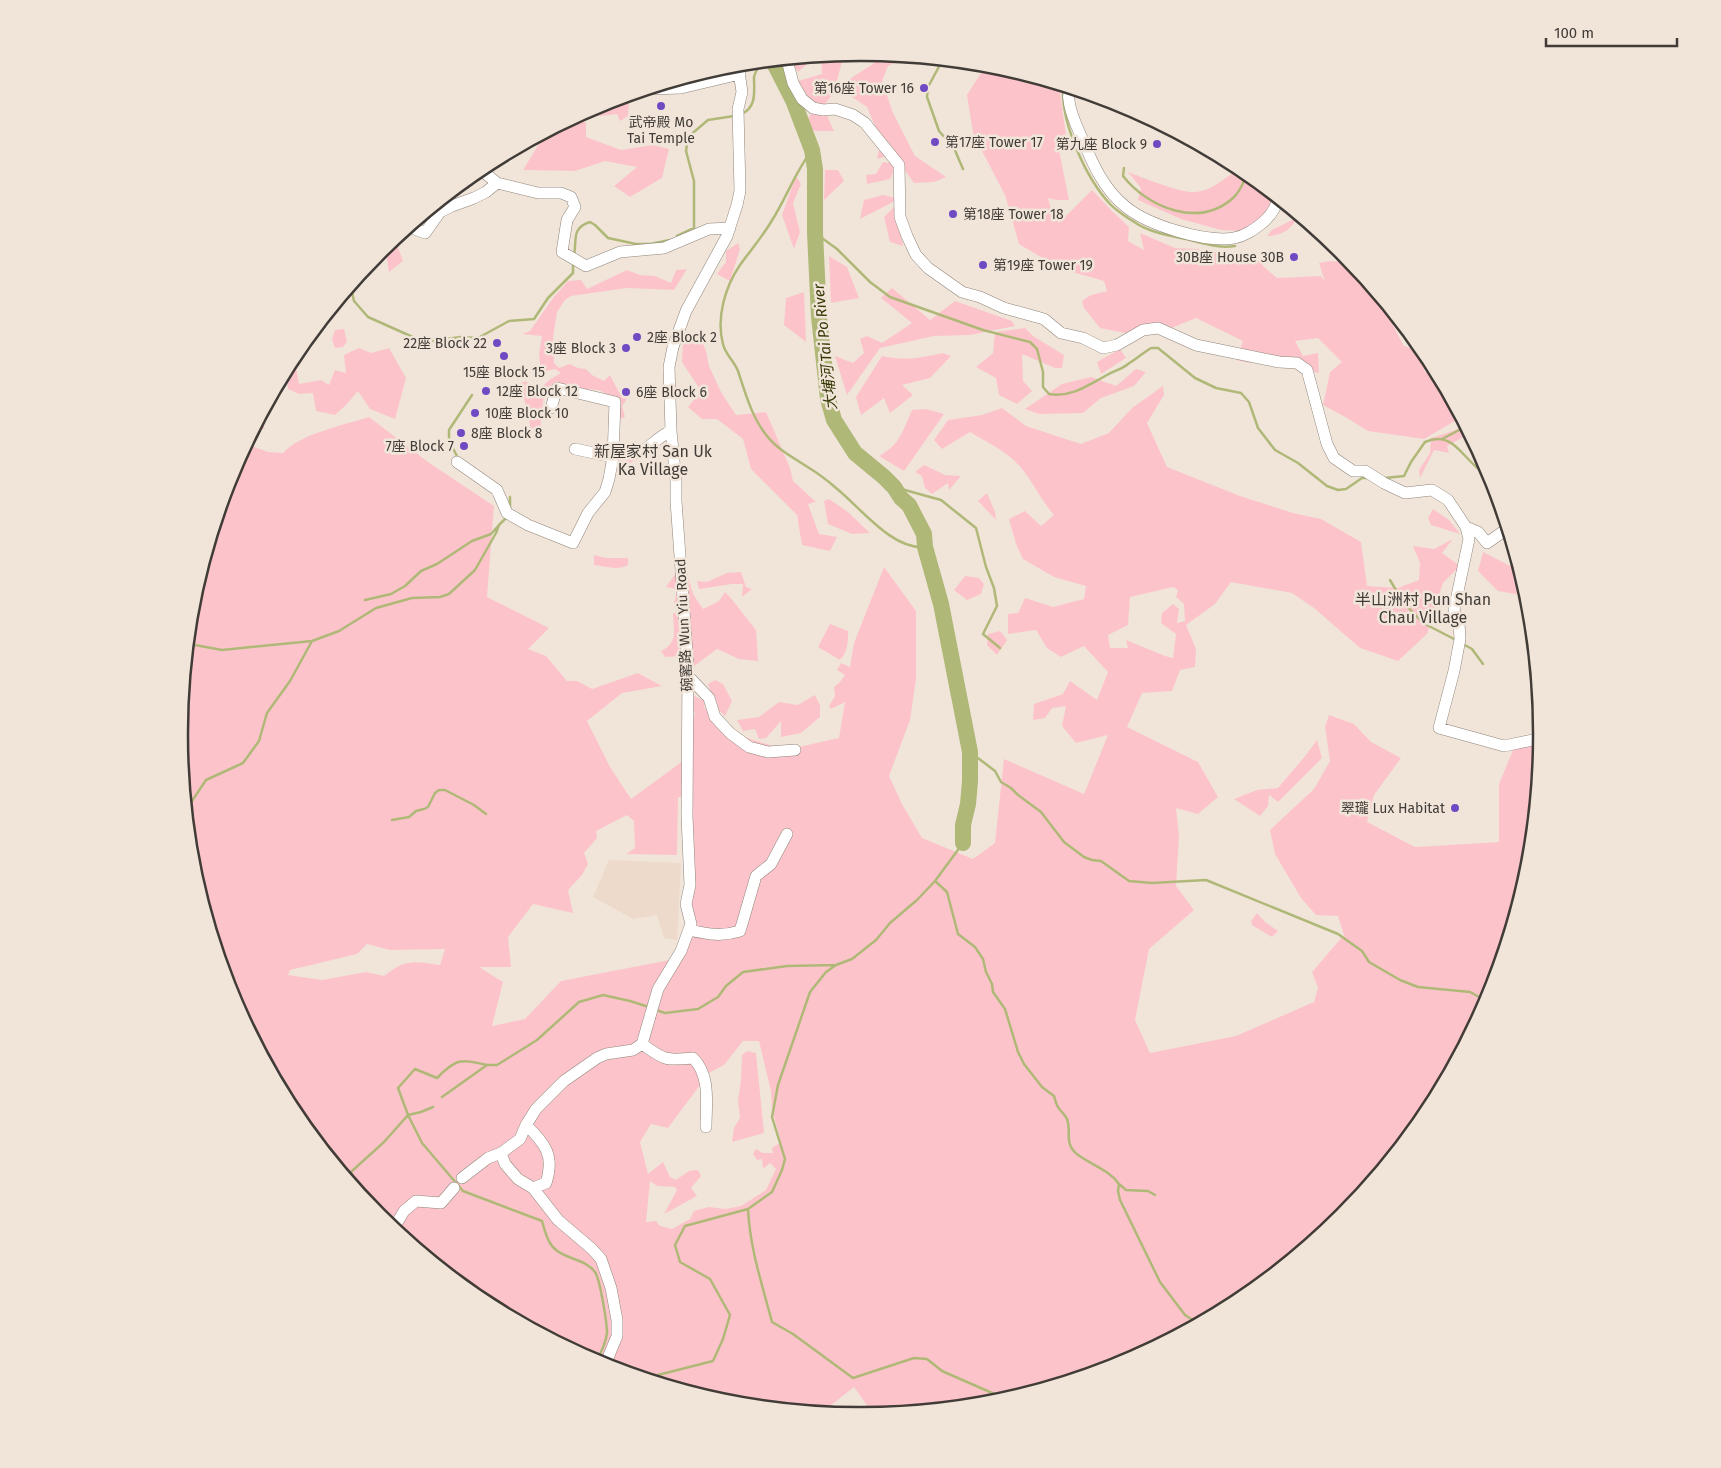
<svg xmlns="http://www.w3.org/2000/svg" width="1721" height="1468" font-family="'Fira Sans','Noto Sans TC',sans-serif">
<rect width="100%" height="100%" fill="#f1e5da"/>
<path fill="#eddaca" d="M609,860L681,863L677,940L664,938L657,915L633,919L593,897Z"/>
<path fill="#fcc4ca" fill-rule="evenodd" d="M837,55L842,61L834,92L823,107L834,131H815L804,125L815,108L798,81L822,74L821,56Z
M887,55L908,57L888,66L882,81L893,113L915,156L946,177L934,182L914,183L893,154L877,159L881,140L867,107L849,95L851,78Z
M815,57L798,72L789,59Z
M986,65L994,66L1059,86L1067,143L1059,150L1069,200H1056L1048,198L1051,209L1059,223L1092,190L1112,211L1129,227L1128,241L1144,250L1140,233L1175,248L1197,249L1235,255L1253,253L1264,267L1277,278L1321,276L1325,282L1319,263C1332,260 1342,261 1353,267C1370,275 1394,328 1404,346L1419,351L1425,373L1431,362L1460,418L1424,439L1368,431L1347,418L1323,405L1330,372L1342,362L1318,338L1295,341L1303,356L1318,353L1319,373L1281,365L1259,352L1250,363L1236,360L1243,341L1196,318L1169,329L1130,334L1100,328L1084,308L1082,301L1091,295L1107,291L1104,281L1059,268L1019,244L1005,195L980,147L974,139L967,95Z
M625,97L629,99L628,116L620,121L617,114L600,116L591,109L600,104Z
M575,117L586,123V137L621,150L653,145L669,149L662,178L630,197L614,186L637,167L605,161L575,171L523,170L542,139L557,127Z
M883,162L890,163L895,169L890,179L867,184L866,175L876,174Z
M1235,165L1265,189L1273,203L1266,216L1243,231L1221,230L1181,219L1138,200L1141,188L1128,172C1141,177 1184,194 1195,192C1210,191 1221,181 1233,173Z
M825,170H838L844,181L824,200Z
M796,176L801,184L793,203L800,232L794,249L782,215Z
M883,195L896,198L893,202L860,219L864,200Z
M895,206L903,246L890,242L884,217Z
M1298,217C1291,230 1281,236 1267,236L1272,230Z
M398,236L397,245L403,261L389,272L386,253L377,254Z
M738,243L740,249L730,281L717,274L726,262V251Z
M829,256L847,267L859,298L831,303Z
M687,269L674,290L627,288L571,296L565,300L557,312L553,338L554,363L559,368L570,364L578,368L586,369L592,375L604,381L610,375L622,398L627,399L622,406L625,417L619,419L617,400L599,390L566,388L559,385L544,395L540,430L530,428L529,415L522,393L517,394L516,385L526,381L534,394L549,380L561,373L555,369L541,372L539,354L542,336L522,334L530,331L553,298L568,281L581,280L587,289L627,270L640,275L655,276L671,283L676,270Z
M892,288L930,320L955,301L1012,321L1015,326L970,335L934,336L880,348L847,395L835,356L853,363L864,353L860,339L867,336L882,343L912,323L881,298Z
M804,292L806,342L784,325L786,298Z
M1025,328L1033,336L1064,355L1062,368H1055L1022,354L1023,381L1032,391L1017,404L999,395L996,378L976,367L993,353L995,332Z
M344,329L347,342L343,347L335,348L332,339L335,330Z
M699,334L706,351L709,366L721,392L736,415L766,412L790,468L793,481L816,502L808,504L819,534L837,537L830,551L802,545L797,515L751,469L743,439L717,419H702L688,407L701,391L682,362L683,339Z
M359,348L371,353L389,348L406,378L395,419L370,409L358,391L346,405L335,415L316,411L313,393L299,394L288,389L287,382L282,377L294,356L299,384L321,380L329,385L335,370L346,373L344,355Z
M1120,349L1126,358L1101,374L1097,362Z
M943,353L951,356L930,378L902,385L913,395L890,413L884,398L861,415L856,397L882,356C907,361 918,358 943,353Z
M1136,369L1146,372L1134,386L1101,398L1083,413L1039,414L1025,409L1062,384L1091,377L1116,386Z
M1163,386L1164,395L1147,423L1167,467L1240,496L1293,513L1321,519L1361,542L1367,586L1398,588L1419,580L1420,563L1413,546L1434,549L1453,539L1442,553L1460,566L1443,583L1427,634L1398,661L1360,648L1314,608L1292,593L1231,582L1215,604L1186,625L1196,649L1195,667L1180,670L1172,691L1142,693L1127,727L1198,762L1218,797L1198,814L1176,808L1179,836L1176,886L1194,910L1149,949L1135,1020L1150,1053L1236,1036L1314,1002L1318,988L1312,972L1344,935L1338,916L1316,915L1301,898L1275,854L1270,830L1314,789L1330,761L1325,727L1329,715L1354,724L1371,742L1401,758L1374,795L1367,822L1415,847L1499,842V784L1513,750L1533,743L1541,747L1529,867L1490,995L1427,1113L1342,1216L1239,1301L1121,1364L993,1402L873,1414L854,1387L829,1407L830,1412L727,1402L599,1364L482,1300L378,1216L294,1112L231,995L192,867L179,734L192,601L231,473L260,419L265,429L257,428L247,444L268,452L283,453C300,434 344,425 369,417L428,462L494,506L487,597L549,628L528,649L546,656L567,681H577L592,689L638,673L662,686L622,693L587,721L610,767L631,799L687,758L695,712L684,707L683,690L706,702L704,707L726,731L785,750L839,738L845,702L831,709L829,706L835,696L834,687L840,682L845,675L837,670L841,663L850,667L854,643L884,567L916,611V679L910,720L889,776L902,804L922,838L973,859L995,843L1004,759L1084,794L1108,735L1076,743L1062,726L1066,706L1052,708L1045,718L1033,720L1034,704L1063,694L1070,681L1097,700L1108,672L1084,646L1061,657L1047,648L1036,630L1008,634V614L1018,613L1025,598L1053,607L1084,599L1086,586L1054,577L1023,559L1016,544L1009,519L1025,511L1041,526L1054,515C1038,497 1029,472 1010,457C998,447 983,440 970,432L942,449L934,440L948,420L982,415L1002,408L1026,426L1081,444L1109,433L1132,408ZM1173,587L1178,590L1176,597L1184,604L1185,621L1177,623L1179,609L1173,604L1162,613L1161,623L1176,634L1173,658L1165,656L1126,640L1128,648H1110L1108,635L1128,625L1130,597ZM678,797H693L685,849L687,927L675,959L561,981L525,1019L492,1026L503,982L479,967H511L508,937L533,904L573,913L568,890L582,875L588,864L584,853L597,838L596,831L627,815L634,821L635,848L626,854L677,855ZM367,944L390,950L445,949L440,965C414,961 405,959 384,976L366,972L322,980L288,975L290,970L357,954ZM743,1041H759L771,1091L772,1110L781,1142L772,1148L773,1153H763L756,1149L753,1154L757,1160L762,1159L763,1169L770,1163L776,1169L766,1190L741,1206L726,1209L709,1207L694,1211L690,1219L672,1229L660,1226L656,1221L646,1222L650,1181L657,1186L675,1187L677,1190L664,1214L697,1196L691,1188L701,1176L698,1170L689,1171L676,1180L670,1177L663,1162L648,1174L640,1142L651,1124L668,1128L709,1073L724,1065Z
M926,409L944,414L904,471L879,456C900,445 903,430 912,410Z
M1464,425L1469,434L1447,446L1449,453L1434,450L1420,478L1419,470L1430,453L1431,438L1453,431Z
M621,444L641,448L642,457L630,463L619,473L605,465L608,450Z
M924,465L945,475L961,476L949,490L948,483L932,494L925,488L922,476L915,472Z
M987,493L995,512L996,520L978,501Z
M829,499L848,512L870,533L852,534L828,524L824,501Z
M1433,509L1449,520L1460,534L1431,525L1428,518Z
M1483,552L1520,571L1527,596L1498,591L1478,571Z
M594,555L606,558H628V565C618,571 605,566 594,565Z
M741,572L746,587L752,589L742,597L743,584H732L699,589L697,581L707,582L727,573Z
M676,573H687L693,594L703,609L719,601L725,592L730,597L756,630L758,661L739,659L717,649L693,667L681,607L674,603L677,591L672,588L666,587Z
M965,576L979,578L984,584L981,594L967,600L954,590Z
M673,613L678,614L681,656L665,657L661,651C679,642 673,630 673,613Z
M830,624L848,631C848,643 848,651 840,660L818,647Z
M1000,631L1007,640L997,655L987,645L988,634Z
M715,680L723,684L732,701L725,716L716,708L708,684Z
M815,695L820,705V717L801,733L781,737V721L766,738L759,739L755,729L743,731L737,720L759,717L779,702L798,705Z
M1317,740L1322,758L1278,802L1269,795L1268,806L1260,816L1234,799L1257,790L1278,788L1306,755Z
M1257,913L1265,922L1278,931L1272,937L1252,925L1251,921Z
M747,1051L756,1053L764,1133L732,1142L734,1128L740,1118L738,1101L741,1080L742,1055Z"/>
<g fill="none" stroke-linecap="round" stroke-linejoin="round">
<path stroke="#b0b878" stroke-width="2.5" d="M942,61L928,87L927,97L939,131L954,148L963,169
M1063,87C1061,123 1086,179 1111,205C1119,213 1129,219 1139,225C1153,233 1171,236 1186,239C1202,243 1219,249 1235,246
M742,114C757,106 754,92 754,77C755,72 759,67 761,62
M812,150C795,172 786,199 771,222C762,237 750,251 740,265C725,287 716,318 723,344C725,354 734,361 738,371C745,392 752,418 767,436C777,449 792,457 806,466C816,472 827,480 836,488C861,508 892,550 925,547
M1124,168L1123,176C1148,208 1200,229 1234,197C1240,192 1244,181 1247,174
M815,233L837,249L870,282L890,297L983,330L1030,342L1037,349L1043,372V387L1049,394C1071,398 1088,385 1107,375C1114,371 1122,369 1128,364C1136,359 1143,353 1151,348H1158L1195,378L1216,388L1241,393L1249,402L1258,428L1275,450L1298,463L1327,486L1338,490L1346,489L1362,478H1367
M677,236L694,228V181L686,151L688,137L708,120L734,116
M574,256C577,240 571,228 590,222L595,225L608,238L636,244H650L670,240
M347,291L352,292L354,301L368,317L424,342L461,337L478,338L509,321L534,319L548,298L573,273V261
M1442,439L1465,427
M458,458L449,441V430L472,395
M1385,478L1404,476L1411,462L1425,442C1458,428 1464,468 1491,475
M894,487L941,500L976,528L986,567L994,588L997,606L983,634L1000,648
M510,497V509
M1390,580L1403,602L1423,623L1456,640
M365,600L391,594L405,586L421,571L437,564L472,541L491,534L499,525
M1463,644L1472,649L1483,664
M188,645H195L222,650L312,641
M970,752L995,771L1001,782L1011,788L1018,795L1041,812L1064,842L1084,857L1092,860L1101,861L1129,881L1152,883L1206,880L1338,934L1362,951L1369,962L1400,980L1418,987L1470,992L1481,998L1480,1008L1482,1010
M187,812L190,804L206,780L243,763L259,741L267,713L290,681L312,641L339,631L376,608L412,598L440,597L449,594L475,570L496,533L499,525L508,516
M392,820L409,817L416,811L424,809L428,807L435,793L439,790H445L474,805L486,814
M935,881L947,892L958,934L975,947L983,959L986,972L992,984L993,992L1005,1009L1018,1052L1024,1064L1042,1087L1054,1096C1055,1099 1056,1104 1058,1107C1060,1111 1065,1114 1067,1119C1072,1133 1063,1143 1078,1155C1092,1165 1109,1170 1119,1184L1118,1191L1120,1200L1160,1282L1185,1315L1197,1323
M656,1010L665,1013L698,1009L718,997L726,986L743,972L787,966L836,965L852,959L876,940L890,923L917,900L935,881L963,843
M487,1065C460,1059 457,1058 437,1078L415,1069L398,1088L408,1115L422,1143L463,1191L542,1221C544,1228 546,1237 550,1243C560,1260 584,1257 595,1272C600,1279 607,1323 607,1333C606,1342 601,1353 596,1362
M442,1097L487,1065H497L537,1040L579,1002L603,995L630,1001L649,1007
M348,1179L352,1171L384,1142L408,1115L421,1112L433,1107
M1119,1184L1126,1190L1148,1191L1155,1195
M748,1209C750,1249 762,1284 772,1322L793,1334L853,1378L914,1358L927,1359L942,1371L999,1396L1010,1397
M646,1378L713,1361L723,1339L730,1315L710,1279L680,1262L675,1245L685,1226L748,1209L772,1192L782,1170L785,1159L772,1117L778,1085L810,992L826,972L836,965"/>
<path stroke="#b0b878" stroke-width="16" d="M773,61L793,100L812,150L815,169V233L819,317L828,399L834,420L855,453L884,477L894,487L901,498L909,505L924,534L925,547L941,604L970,752V781L968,804L963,825V843"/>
<defs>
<path id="minor" d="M787,60L793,83L802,99L813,108L823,110L835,109L853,115L865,123L899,165L900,217L907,236L916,255L928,268L962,292L980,297L1004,308L1044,319L1061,333L1083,338L1103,348L1117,345L1143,330L1158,328L1196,345L1279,362L1297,363L1307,370L1327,444L1334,458L1353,471H1365L1384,483L1405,493L1432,490L1448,500L1466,527L1469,539L1454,610L1459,623L1460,639L1454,671L1439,728L1504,746L1542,738
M652,89L681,88L740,74
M1070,89C1069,92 1068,97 1069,100C1070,112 1076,125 1081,136C1092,162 1103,189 1126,207C1148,225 1205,243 1234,238C1245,236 1253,230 1261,224C1270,217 1275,210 1278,199
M480,169L497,183L538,193H561L571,197L575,207L567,220L562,252L586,266L620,252L664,248L709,229L730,228
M409,227L425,233L440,212L452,206L474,198L486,192L497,183
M575,449L613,457
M613,457L620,452C625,451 631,453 636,453C644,453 660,435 671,431
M457,462L497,490L507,513L528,525L573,543L588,513L605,492L609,479L613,457L615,402L557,388L551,408
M1466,527L1478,532L1487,543L1504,531
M689,677L709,698L715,717L730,733L749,747L768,752L795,750
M689,930C708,934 721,937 740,931L756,876L771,864L787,834
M642,1044C664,1060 666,1061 693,1058C711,1076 706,1104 706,1127
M526,1125C545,1143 555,1156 546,1183L533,1188
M462,1178L488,1158L501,1153
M394,1228L404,1211L416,1201L441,1203L454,1188
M605,1365L617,1336V1320L611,1288L601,1259L592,1249L558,1220L533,1188L518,1179L505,1164L501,1153L520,1139L526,1125L536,1109L564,1081L597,1058L606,1054L633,1050L642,1044L658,989L681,951L691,924L686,904L690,885L687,816L688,666L676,501V481L671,431L669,367L673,347L686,311L727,236L737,205L740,191L738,109L742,92L738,65"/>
</defs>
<use href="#minor" stroke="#8f847a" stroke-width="12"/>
<use href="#minor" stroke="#fff" stroke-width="11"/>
</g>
<g fill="#6f4ac3" stroke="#f1e5da" stroke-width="2">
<circle cx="924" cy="88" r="5"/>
<circle cx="661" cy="106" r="5"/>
<circle cx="935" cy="142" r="5"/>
<circle cx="1157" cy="144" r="5"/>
<circle cx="953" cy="214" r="5"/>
<circle cx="1294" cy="257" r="5"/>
<circle cx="983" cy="265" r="5"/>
<circle cx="637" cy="337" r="5"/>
<circle cx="497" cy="343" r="5"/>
<circle cx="626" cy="348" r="5"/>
<circle cx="504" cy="356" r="5"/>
<circle cx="486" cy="391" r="5"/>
<circle cx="626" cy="392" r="5"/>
<circle cx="475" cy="413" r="5"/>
<circle cx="461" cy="433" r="5"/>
<circle cx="464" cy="446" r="5"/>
<circle cx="1455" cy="808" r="5"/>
</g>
<g text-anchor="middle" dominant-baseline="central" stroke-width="5" stroke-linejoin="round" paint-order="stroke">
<g font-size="14" fill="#413c37" stroke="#f1e5da" text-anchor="start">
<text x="914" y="88" text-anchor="end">第16座 Tower 16</text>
<text x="661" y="122" text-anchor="middle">武帝殿 Mo<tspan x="661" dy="16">Tai Temple</tspan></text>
<text x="945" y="142">第17座 Tower 17</text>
<text x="1147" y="144" text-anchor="end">第九座 Block 9</text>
<text x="963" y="214">第18座 Tower 18</text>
<text x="1284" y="257" text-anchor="end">30B座 House 30B</text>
<text x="993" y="265">第19座 Tower 19</text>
<text x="647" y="337">2座 Block 2</text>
<text x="487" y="343" text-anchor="end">22座 Block 22</text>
<text x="616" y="348" text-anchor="end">3座 Block 3</text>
<text x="504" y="372" text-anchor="middle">15座 Block 15</text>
<text x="496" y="391">12座 Block 12</text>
<text x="636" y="392">6座 Block 6</text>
<text x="485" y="413">10座 Block 10</text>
<text x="471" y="433">8座 Block 8</text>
<text x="454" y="446" text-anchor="end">7座 Block 7</text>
<text x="1445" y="808" text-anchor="end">翠瓏 Lux Habitat</text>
</g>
<g font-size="14" fill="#413c37" stroke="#f1e5da">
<text transform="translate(684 625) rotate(-93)">碗窰路 Wun Yiu Road</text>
</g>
<g font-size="15" font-style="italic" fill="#343804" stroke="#f1e5da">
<text transform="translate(825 347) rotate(-96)">大埔河 Tai Po River</text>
</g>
<g font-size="16" fill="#413c37" stroke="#f1e5da">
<text x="653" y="451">新屋家村 San Uk<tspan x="653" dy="18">Ka Village</tspan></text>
<text x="1423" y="599">半山洲村 Pun Shan<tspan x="1423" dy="18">Chau Village</tspan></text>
</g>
</g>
<path d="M0 0H1721V1468H0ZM860 61H861A672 672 0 0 1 1533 733V735A672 672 0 0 1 861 1407H860A672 672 0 0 1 188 735V733A672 672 0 0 1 860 61Z" fill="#f1e5da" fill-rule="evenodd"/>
<path fill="none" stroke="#413c37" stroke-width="2.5" d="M860 61H861A672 672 0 0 1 1533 733V735A672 672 0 0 1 861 1407H860A672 672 0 0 1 188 735V733A672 672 0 0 1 860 61Z"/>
<path d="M1546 38v8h131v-8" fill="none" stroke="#413c37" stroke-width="2.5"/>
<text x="1554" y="38" font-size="15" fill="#413c37" stroke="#f1e5da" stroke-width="4" paint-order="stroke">100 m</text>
</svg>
